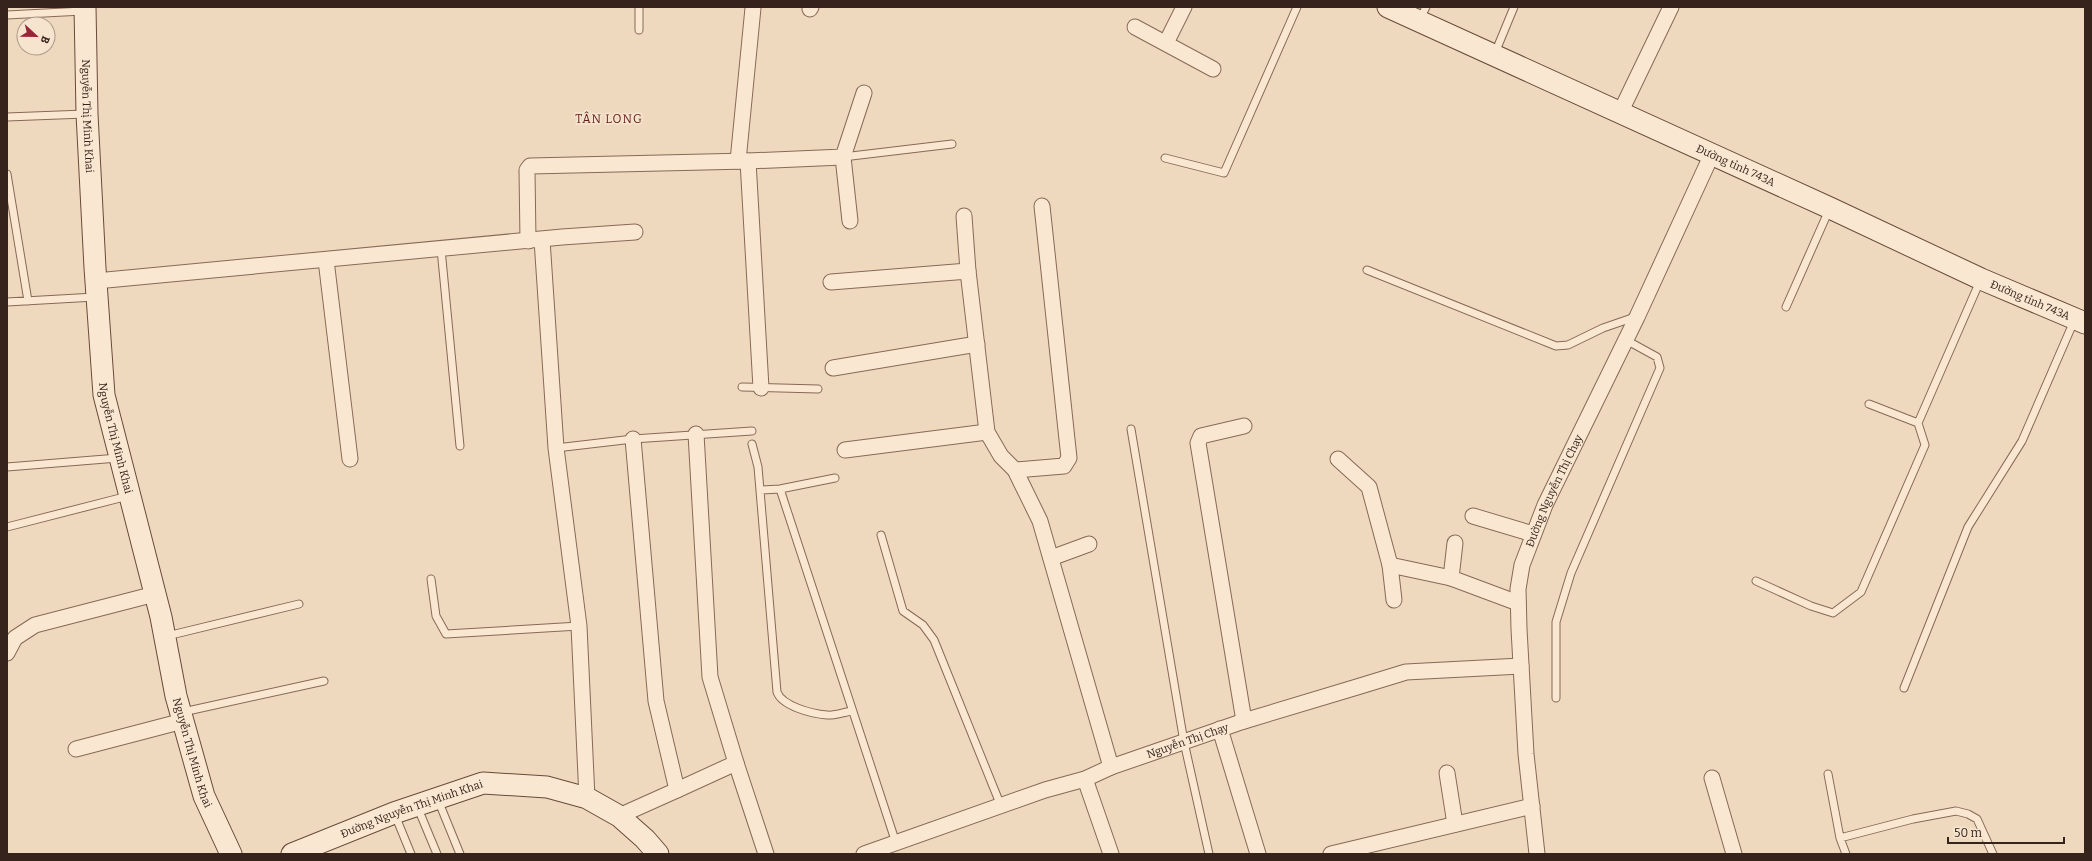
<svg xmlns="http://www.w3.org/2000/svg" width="2092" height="861" font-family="Bitter,serif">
<rect width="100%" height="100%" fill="#efd9be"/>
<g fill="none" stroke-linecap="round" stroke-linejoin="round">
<defs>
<path id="service" d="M639,7V30
M7,15L83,11
M1420,19L1426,7
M1495,53L1514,7
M7,117L85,114
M843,157L952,144
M1165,158L1224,173L1297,7
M7,174L28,301
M441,249L460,446
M1367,270L1556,346L1568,345L1603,328L1635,317
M7,302L95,297
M1786,307L1829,210
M742,387L818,389
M1869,404L1918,423
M1131,429L1184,742L1209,854
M752,444L758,467L777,692C782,706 812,714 827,715C835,716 844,712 852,711
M556,448L633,439L752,431
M7,467L118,458
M835,478L780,489L896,843
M760,490L780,489
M7,527L128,496
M881,535L903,611L923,625L934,640L1001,806
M431,579L436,616L446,634L579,626
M1756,581L1811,606L1833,613L1861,592L1925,445L1918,423L1980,281
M167,636L299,604
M1904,688L1968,527L2022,441L2074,321
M1556,698V622L1571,573L1660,368L1657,357L1626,340
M183,712L324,681
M1828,774L1840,838
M438,800L460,854
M417,806L437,854
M395,815L411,854
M1846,854L1840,838L1913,819L1956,811L1968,814L1977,819L1993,854"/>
<g id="minor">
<path d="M810,9L811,7"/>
<path d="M1135,27L1213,69"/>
<path d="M1166,43L1184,7"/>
<path d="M1620,113L1671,7"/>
<path d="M843,157L850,221"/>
<path d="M738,161L753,8"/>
<path d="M748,161L843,157L864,93"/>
<path d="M964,216L968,271"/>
<path d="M542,240L556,448L579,626L587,798"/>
<path d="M528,241L527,170L530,166L748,161L761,388"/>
<path d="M326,260L350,459"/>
<path d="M96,281L562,237L635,232"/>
<path d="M831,282L968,271L987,432L1001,456L1015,470L1040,521L1111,767"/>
<path d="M833,368L977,344"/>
<path d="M845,450L987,432"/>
<path d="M1338,459L1369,487L1390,565L1451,578"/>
<path d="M1015,470L1064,466L1069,458L1042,206"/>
<path d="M1473,516L1533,534"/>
<path d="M1455,543L1451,578L1518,603"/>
<path d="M1051,558L1089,544"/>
<path d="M1390,565L1394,600"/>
<path d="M7,653L15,638L35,625L155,594"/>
<path d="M1244,721L1198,443L1201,436L1244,426"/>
<path d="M1220,729L1258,854"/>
<path d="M76,749L183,721"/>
<path d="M736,763L766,854"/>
<path d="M1447,773L1455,824"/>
<path d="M1712,778L1734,854"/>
<path d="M1085,779L1111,854"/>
<path d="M677,790L736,763L710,677L696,434"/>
<path d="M619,816L677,790L656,701L633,439"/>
<path id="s1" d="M864,854L1045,790L1085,779L1111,767L1244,721L1357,687L1406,672L1521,666"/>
<path d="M1331,854L1532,806"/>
<path id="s2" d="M1537,854L1526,754L1519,629L1518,589L1522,565L1545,505L1637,317L1712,154"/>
</g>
<g id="secondary">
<path id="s3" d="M85,7L87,114L95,268L104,395L161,617L176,696L204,796L231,854"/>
<path id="s4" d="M1388,7L1830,208L1981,279L2085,323"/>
<path id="s5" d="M292,854L394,813L483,783L547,787L587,798L619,816L645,839L658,854"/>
</g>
</defs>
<use href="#service" stroke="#876957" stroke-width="9"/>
<use href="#minor" stroke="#876957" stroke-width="17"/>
<use href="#secondary" stroke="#694a3a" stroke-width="23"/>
<use href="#service" stroke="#f9e7d1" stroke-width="7"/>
<use href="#minor" stroke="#f9e7d1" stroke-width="15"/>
<use href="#secondary" stroke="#f9e7d1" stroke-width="21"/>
</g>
<g text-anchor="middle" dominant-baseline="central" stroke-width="3.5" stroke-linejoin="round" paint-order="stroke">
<g font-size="11" fill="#36241c" stroke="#f6e4ce">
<text stroke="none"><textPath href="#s3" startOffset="109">Nguyễn Thị Minh Khai</textPath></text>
<text stroke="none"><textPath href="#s4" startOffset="382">Đường tỉnh 743A</textPath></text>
<text stroke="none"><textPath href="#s4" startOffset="706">Đường tỉnh 743A</textPath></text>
<text stroke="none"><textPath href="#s3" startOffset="433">Nguyễn Thị Minh Khai</textPath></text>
<text stroke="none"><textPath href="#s2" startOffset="371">Đường Nguyễn Thị Chạy</textPath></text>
<text stroke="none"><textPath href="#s1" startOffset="343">Nguyễn Thị Chạy</textPath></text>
<text stroke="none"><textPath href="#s3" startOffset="757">Nguyễn Thị Minh Khai</textPath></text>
<text stroke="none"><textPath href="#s5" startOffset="128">Đường Nguyễn Thị Minh Khai</textPath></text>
</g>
<g font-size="12" letter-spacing="1" fill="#641e1a" stroke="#f6e4ce">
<text x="609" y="119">TÂN LONG</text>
</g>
</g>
<rect width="2092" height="861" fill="none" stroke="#36241c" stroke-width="16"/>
<g transform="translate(36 36) rotate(112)"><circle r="19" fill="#f6e4ce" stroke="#a99787"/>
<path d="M0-3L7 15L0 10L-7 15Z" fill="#972538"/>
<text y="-6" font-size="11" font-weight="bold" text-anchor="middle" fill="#36241c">B</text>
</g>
<path d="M1948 837v6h116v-6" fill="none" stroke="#36241c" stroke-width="2"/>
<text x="1954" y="837" font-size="12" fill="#36241c" stroke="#f6e4ce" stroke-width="3" paint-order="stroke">50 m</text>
</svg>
